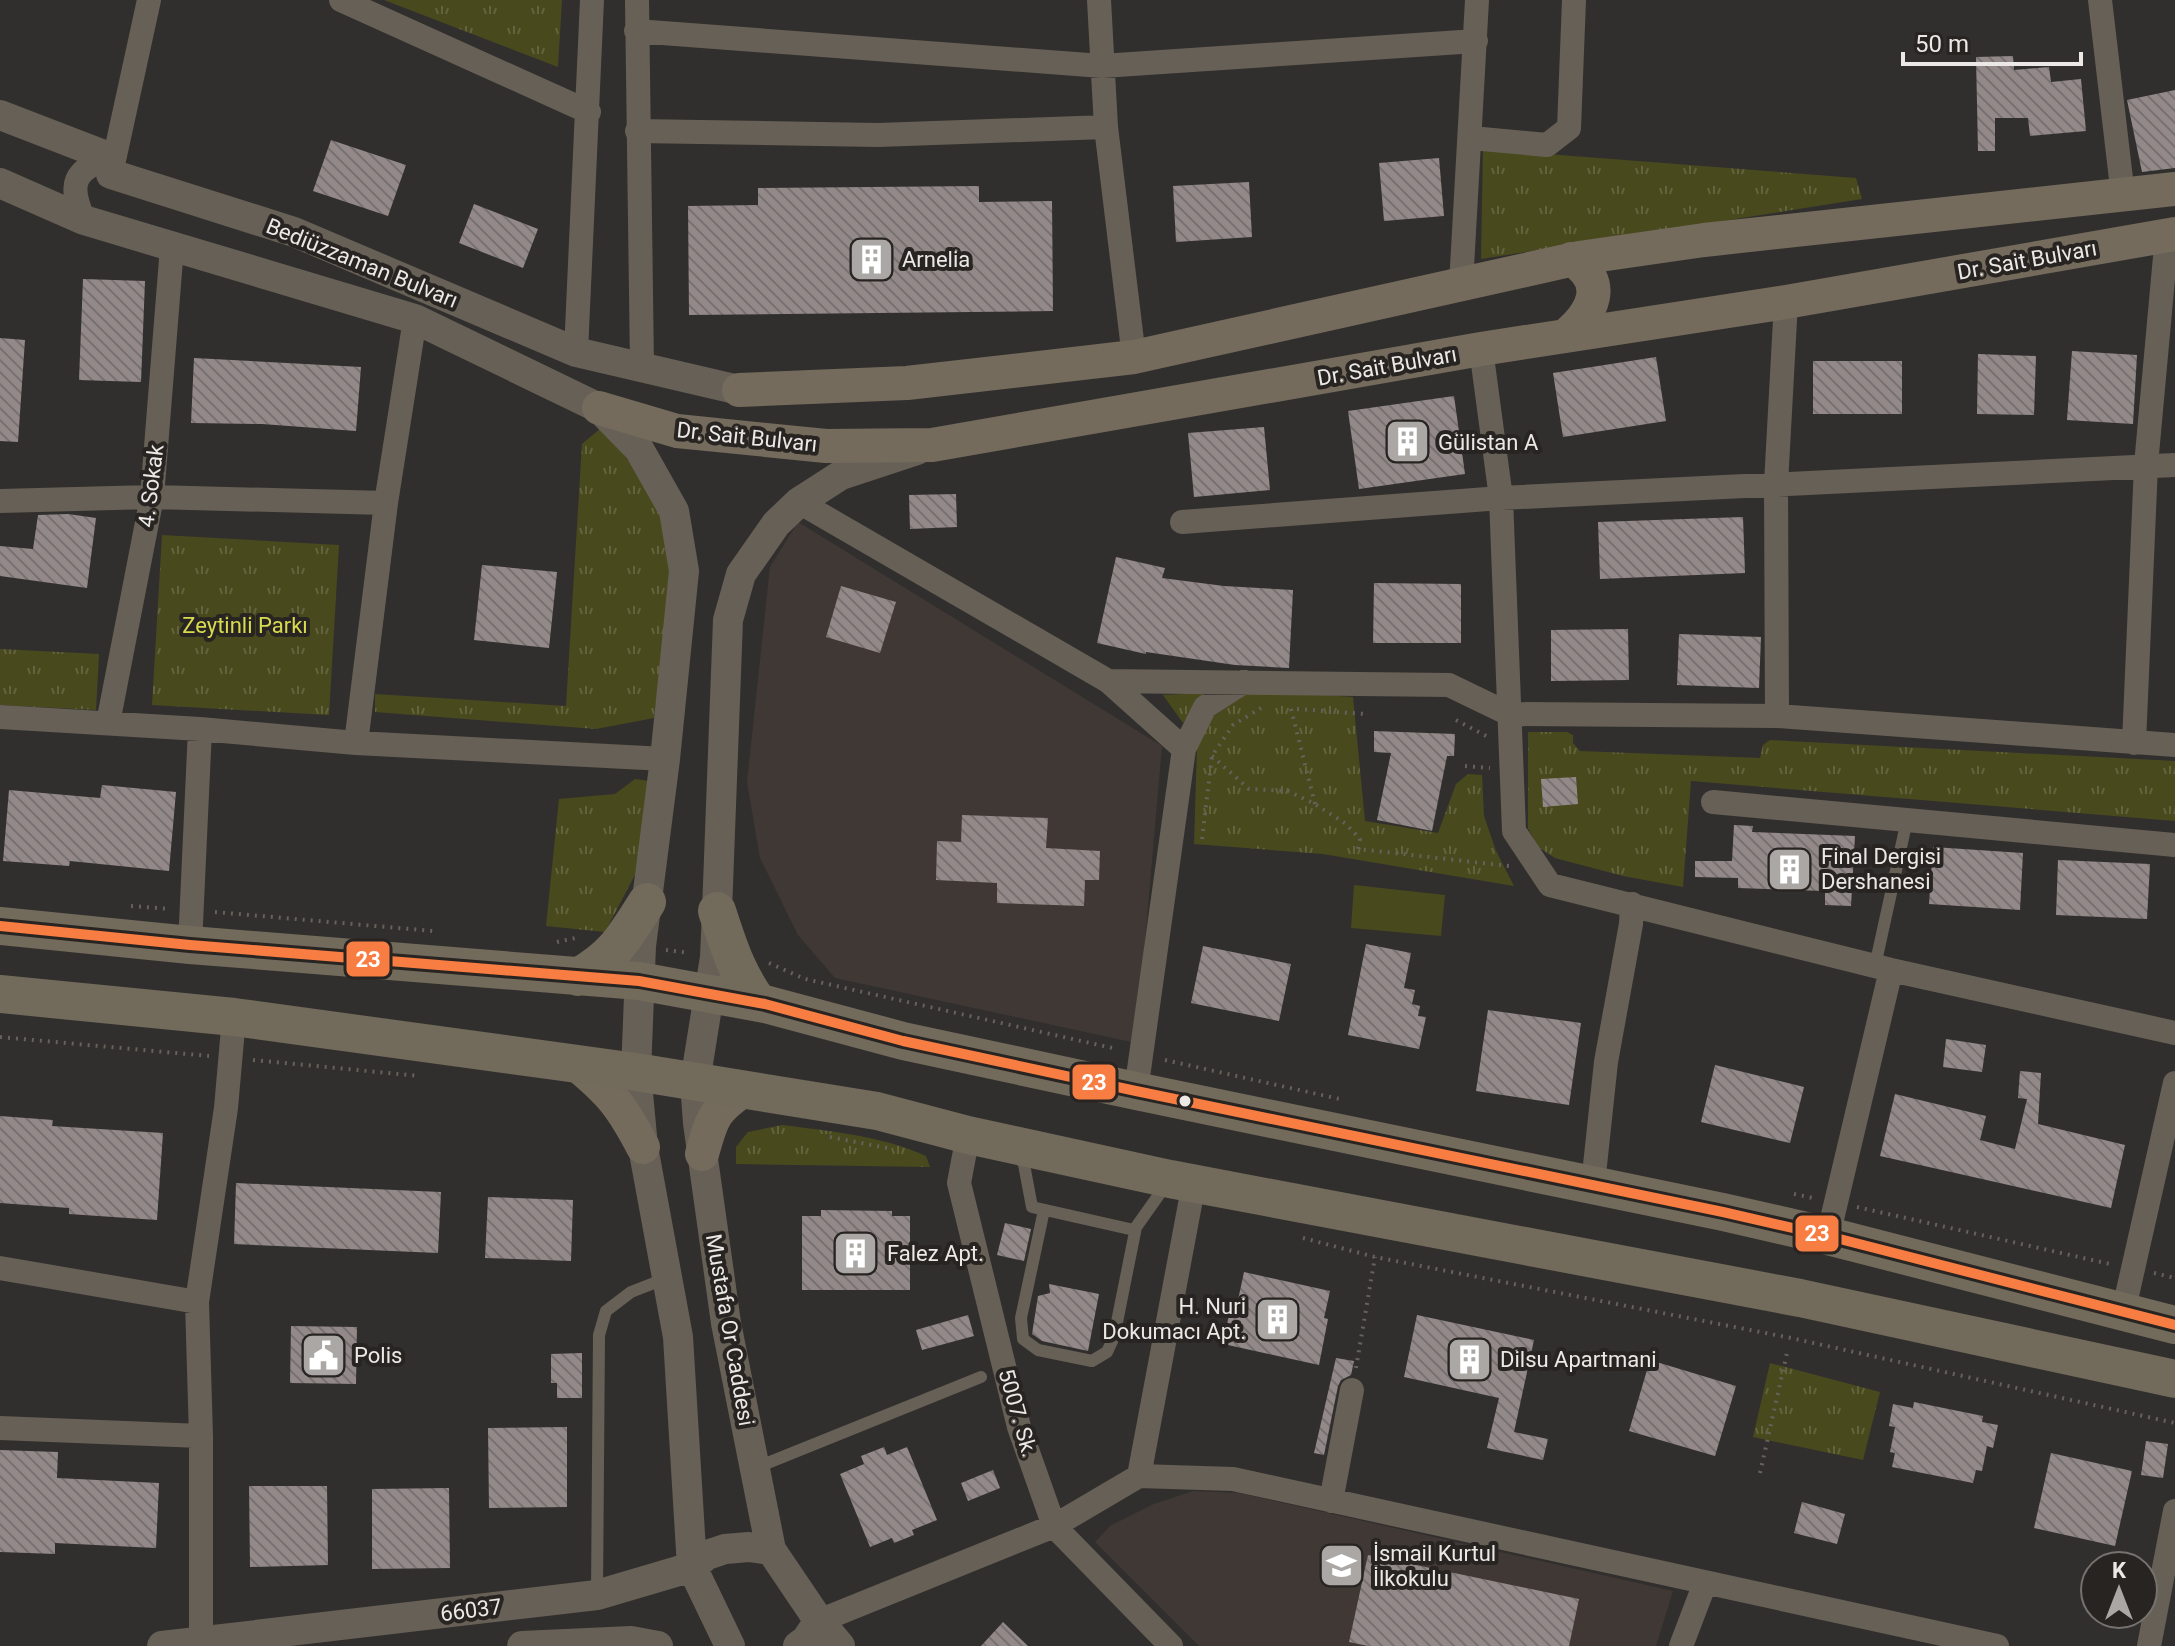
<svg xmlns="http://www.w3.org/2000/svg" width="2175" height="1646" font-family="Roboto,sans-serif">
<defs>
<pattern id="grass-tufts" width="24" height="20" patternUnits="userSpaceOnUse" patternTransform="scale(2)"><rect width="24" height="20" fill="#48491d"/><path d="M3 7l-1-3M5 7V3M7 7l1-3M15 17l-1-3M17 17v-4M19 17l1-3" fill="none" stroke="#63633e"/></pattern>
<pattern id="building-back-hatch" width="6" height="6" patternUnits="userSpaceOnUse" patternTransform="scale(2)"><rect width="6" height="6" fill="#928988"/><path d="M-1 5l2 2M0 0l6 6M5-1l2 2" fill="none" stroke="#777271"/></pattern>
</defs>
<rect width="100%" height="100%" fill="#312f2d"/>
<path fill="#403834" d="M798,522L1162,746L1136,1043L835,978L798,935L760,858L747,782L770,567Z
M1193,1491L1239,1493L1673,1591L1656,1646H1199L1095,1542L1110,1526L1154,1504Z"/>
<path fill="url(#grass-tufts)" d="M384,0H562L558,67Z
M1483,149L1856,178L1862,199L1481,259Z
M601,428C619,448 654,489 662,514C681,575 661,655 654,718L596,729L375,712V694L566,706L582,444Z
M162,535L339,545L329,715L152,705Z
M0,649L99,654L96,710L0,705Z
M1252,690L1353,697L1365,821L1438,833L1456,784L1468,774L1482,775L1484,816L1496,851L1514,886L1323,854L1194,844L1197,748L1212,717Z
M1205,693L1183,723L1163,695Z
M1528,732H1567L1573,735V743L1580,751L1760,758L1763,745L1770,740L2175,761V821L1691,781L1683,887L1623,876L1555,858L1538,847L1528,828Z
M635,779L649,781L637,871L605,932L546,926L559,799L615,794Z
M782,1125C829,1131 883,1136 926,1156L930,1167L736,1164V1147L748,1132Z
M1770,1363L1880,1392L1863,1460L1753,1437Z"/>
<path fill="#48491d" d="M1354,885L1445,895L1441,936L1351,928Z"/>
<path fill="url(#building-back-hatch)" d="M2013,56L2014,70L2049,67L2051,82L2081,79L2086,131L2030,136L2028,118H1995V151H1978L1976,57Z
M2175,90V168L2142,172L2127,100Z
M331,140L406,165L388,216L313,191Z
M1439,158L1444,216L1384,221L1379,163Z
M1249,182L1252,237L1176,242L1173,186Z
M979,186V202L1052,201L1053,311L689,315L688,206L758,205V188Z
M474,204L538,229L523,268L459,243Z
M83,279L145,281L141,382L79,380Z
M0,338L25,340L18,442L0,441Z
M2072,351L2137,355L2133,424L2067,420Z
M1978,354L2036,356L2034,415L1977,414Z
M1656,357L1666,421L1563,437L1553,373Z
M194,358L361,367L356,431L262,424L191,423Z
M1813,361H1902V414H1813Z
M1454,396L1465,474L1359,489L1348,411Z
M1264,427L1270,490L1194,497L1188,433Z
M956,494L957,527L910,529L909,495Z
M68,514L96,518L87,588L0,576V546L33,549L38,515Z
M1743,517L1745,573L1600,579L1598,522Z
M1116,557L1165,568L1162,578L1224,586L1293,590L1289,668L1235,665L1146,652V654L1097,643Z
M482,565L557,572L549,648L474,640Z
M1374,583L1461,584V643H1373Z
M841,586L896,602L880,653L826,637Z
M1628,629L1629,680L1551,681V630Z
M1679,634L1761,637L1759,688L1677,685Z
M1374,731L1455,734L1454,756H1447L1432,831L1377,820L1391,753L1374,752Z
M1576,777L1578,804L1543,807L1541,779Z
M102,785L176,792L169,871L70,861L69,866L3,861L9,790L100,798Z
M962,815L1048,818L1046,848L1100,851L1099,880H1085L1084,906L997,903V883L936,880L937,841L961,842Z
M1734,825L1753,826L1752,832L1855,836L1851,906L1825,905V891L1738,888V878L1695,877V861H1732Z
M1933,847L2023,853L2020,910L1929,904Z
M2058,860L2150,864L2147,919L2056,915Z
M1366,944L1411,953L1404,988L1415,990L1412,1004L1420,1006L1418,1016L1426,1017L1419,1049L1348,1035Z
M1203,946L1291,964L1279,1021L1191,1003Z
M1488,1010L1581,1023L1569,1105L1476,1091Z
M1946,1039L1986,1045L1982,1072L1943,1067Z
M1715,1065L1804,1087L1790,1143L1701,1122Z
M2020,1071L2041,1073L2038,1124L2125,1145L2111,1208L1880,1156L1895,1094L1986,1116L1980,1140L2015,1149L2027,1099L2018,1098Z
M0,1116L53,1120L52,1126L163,1133L157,1220L69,1214V1208L0,1203Z
M236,1183L441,1192L438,1253L234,1244Z
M488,1197L573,1200L571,1261L485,1258Z
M821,1210L892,1211V1216H910V1290H802V1216H821Z
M1005,1223L1031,1229L1024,1261L997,1255Z
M1244,1272L1330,1291L1324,1318L1328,1319L1319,1365L1228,1345L1232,1325L1227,1324L1233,1298L1238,1300Z
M1049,1284L1099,1294L1088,1351L1042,1341L1032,1334L1038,1296L1050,1293Z
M968,1315L974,1336L922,1350L916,1330Z
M1417,1315L1534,1340L1514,1432L1548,1439L1543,1460L1487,1448L1499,1398L1404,1377Z
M291,1326L357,1327L356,1384L290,1383Z
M582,1353V1398H557V1383H551V1354Z
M1336,1358L1354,1361L1351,1375L1341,1380L1338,1386L1324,1455L1314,1453Z
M1650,1360L1736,1386L1715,1456L1629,1431Z
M1914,1402L1983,1416L1982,1422L1998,1425L1993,1448L1987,1446L1982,1471L1976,1470L1973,1483L1892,1467L1895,1453L1890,1452L1895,1427L1889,1426L1893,1404L1913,1408Z
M567,1427V1507L489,1508L488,1428Z
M2146,1441L2168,1444L2163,1478L2141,1475Z
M884,1447L887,1455L907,1447L937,1520L912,1530L914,1535L894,1543L892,1538L870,1547L840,1474L864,1464L861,1456Z
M0,1450L58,1452L57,1478L159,1483L156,1548L55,1543V1554L0,1552Z
M2051,1453L2132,1471L2115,1546L2034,1528Z
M993,1470L1000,1488L968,1501L961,1483Z
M249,1486H327L328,1565L250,1567Z
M449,1488L450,1568L372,1569V1489Z
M1802,1502L1845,1514L1837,1544L1794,1533Z
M1368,1555L1579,1599L1569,1646H1368L1349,1642Z
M1003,1622L1028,1646H981Z"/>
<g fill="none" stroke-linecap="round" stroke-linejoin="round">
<path stroke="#66615a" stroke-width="4" stroke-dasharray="2 6" stroke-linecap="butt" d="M1291,709L1315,804
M1297,709L1365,714
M1456,720L1488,737
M1212,756L1249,789L1288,791L1315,804L1346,824L1360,839L1358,849L1509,866
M1465,766L1490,768
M1202,839L1212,756L1233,725L1261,708
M131,906L170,909
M215,912L433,931
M557,942L580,937
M666,950L689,953
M769,963L805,979L1117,1049
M0,1037L209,1056
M253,1060L420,1076
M1165,1060L1344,1100
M830,1137L892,1149
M1794,1194L1813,1198
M1857,1207L2110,1264
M1303,1238L1375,1257L1791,1338L2175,1423
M2154,1273L2175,1278
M1356,1368L1375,1257
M1760,1473L1787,1353"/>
<path stroke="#676056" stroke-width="12" d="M1875,966L1907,820
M1022,1154L1032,1207L1134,1230L1168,1182
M1044,1210L1021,1318L1023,1339L1038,1350L1092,1361L1107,1352L1114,1337L1136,1227
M755,1468L981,1377
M597,1592L599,1335L606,1311L631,1292L667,1278"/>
<path stroke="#676056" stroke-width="24" d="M341,0L589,112
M637,0L642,366
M1099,0L1106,127L1134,357
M2100,0L2123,196
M636,31L1102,66L1476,41
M637,131L878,135L1106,127
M1471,138L1547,145L1569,128L1574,0
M111,174L149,0
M84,220C68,184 73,171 109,157
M1461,285L1477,0
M1481,349L1501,498L1514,831L1550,885L1891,970L2175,1033
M576,352L592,0
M0,501L152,497L386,503
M799,502L1108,681L1184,749
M1182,522L1501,498L2175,465
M1108,681L1449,685L1509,714L1777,716L2175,745
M1777,716L1776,484L1786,302
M0,717L200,729L356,743L665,759
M108,723L152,497L172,247
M356,743L386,503L415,319
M2134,743L2146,465L2167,235
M1713,802L2175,845
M190,945L200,729
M1136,1091L1184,749L1205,707L1244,682
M968,1135L959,1183L1019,1427L1054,1526L1171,1646
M1593,1184L1606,1062L1631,924L1632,904
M1828,1236L1891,970
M0,1268L197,1302L226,1108L234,1017
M197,1302L201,1436V1646
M2123,1313L2175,1083
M0,1428L201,1436
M1139,1476L1194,1183
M1331,1501L1352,1390
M819,1621L1054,1526L1139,1476L1233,1479L1997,1646
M1681,1646L1705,1583
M2149,1646L2175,1511"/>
<path stroke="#676056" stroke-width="30" d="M0,115L109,157L111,174L294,232L576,352L739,390
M0,183L84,220L415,319L599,408L639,449L674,511L684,571L665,759L641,946L636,1072L643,1147L678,1337L692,1567L730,1646
M162,1646L597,1595L692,1567L707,1555L725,1549L749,1547L771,1550
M522,1646L631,1641L658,1646
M798,1646L806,1640L819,1621
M840,1646L819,1621L771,1550L726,1323L698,1123L695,1082L715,957L717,911L728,620L741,574L776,524L799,502L841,475L917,450"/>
<path stroke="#746b5d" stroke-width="34" d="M1565,336C1592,314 1610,282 1571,259
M739,390L907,383L1134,357L1579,258L1704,240L2175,189
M599,408L677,431L826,446L932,445L1481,349L1786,302L2175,234
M577,1065C612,1094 622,1107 643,1147
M702,1154C712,1118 713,1111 745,1089"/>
<path stroke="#726a5b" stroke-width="38" d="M717,911C728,944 737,975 759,1003
M0,926L190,945L639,981L765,1004L903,1041L1136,1091L1723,1212L1828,1236L2175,1325
M578,977C615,956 624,938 647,902
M0,994L234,1017L636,1072L877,1111L968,1135L1170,1179L1800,1298L2175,1379"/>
<defs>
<path id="bus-1" d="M0,926L190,945L639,981L765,1004L903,1041L1136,1091L1723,1212L1828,1236L2175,1325"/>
</defs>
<use href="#bus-1" stroke="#282422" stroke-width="16"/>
<use href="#bus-1" stroke="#f77d43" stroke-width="10"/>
</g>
<defs>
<symbol id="building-square" viewBox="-11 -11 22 22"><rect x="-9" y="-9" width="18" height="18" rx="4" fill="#aaa7a5" stroke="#282422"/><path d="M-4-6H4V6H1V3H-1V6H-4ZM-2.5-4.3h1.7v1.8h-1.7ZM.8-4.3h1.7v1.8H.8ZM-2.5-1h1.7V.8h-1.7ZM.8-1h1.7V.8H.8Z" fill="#fff"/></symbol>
<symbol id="civic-square" viewBox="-11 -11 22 22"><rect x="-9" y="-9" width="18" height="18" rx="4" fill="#aaa7a5" stroke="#282422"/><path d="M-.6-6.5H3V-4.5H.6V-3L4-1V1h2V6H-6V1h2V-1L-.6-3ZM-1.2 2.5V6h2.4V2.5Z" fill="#fff"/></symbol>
<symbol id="school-square" viewBox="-11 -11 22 22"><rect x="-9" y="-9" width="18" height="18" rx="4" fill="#aaa7a5" stroke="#282422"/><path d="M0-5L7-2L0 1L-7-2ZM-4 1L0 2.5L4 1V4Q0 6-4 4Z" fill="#fff"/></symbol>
</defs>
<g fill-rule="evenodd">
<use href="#building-square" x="846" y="234" width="51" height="51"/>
<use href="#building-square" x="1382" y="416" width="51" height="51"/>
<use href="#building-square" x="1764" y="844" width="51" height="51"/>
<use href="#building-square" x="830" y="1228" width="51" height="51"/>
<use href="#building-square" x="1252" y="1294" width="51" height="51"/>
<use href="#civic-square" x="298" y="1330" width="51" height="51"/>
<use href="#building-square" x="1444" y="1334" width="51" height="51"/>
<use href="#school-square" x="1316" y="1540" width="51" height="51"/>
</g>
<circle fill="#ebe8e6" stroke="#282422" stroke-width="3" cx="1185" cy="1101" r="7"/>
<g text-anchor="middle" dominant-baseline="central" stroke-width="8" stroke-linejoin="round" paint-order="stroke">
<g font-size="22" fill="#ebe8e6" stroke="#282422" text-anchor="start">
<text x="902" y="259">Arnelia</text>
<text x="1438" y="442">Gülistan A</text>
<text x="1821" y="856">Final Dergisi<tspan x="1821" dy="25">Dershanesi</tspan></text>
<text x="887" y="1253">Falez Apt.</text>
<text x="1246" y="1306" text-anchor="end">H. Nuri<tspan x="1246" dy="25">Dokumacı Apt.</tspan></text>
<text x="354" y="1355">Polis</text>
<text x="1500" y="1359">Dilsu Apartmani</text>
<text x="1373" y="1553">İsmail Kurtul<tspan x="1373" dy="25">İlkokulu</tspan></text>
</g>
<g font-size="22" fill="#ebe8e6" stroke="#282422">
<text transform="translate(2027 260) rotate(-10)">Dr. Sait Bulvarı</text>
<text transform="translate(362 263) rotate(22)">Bediüzzaman Bulvarı</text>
<text transform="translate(1387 366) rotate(-10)">Dr. Sait Bulvarı</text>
<text transform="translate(747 437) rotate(6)">Dr. Sait Bulvarı</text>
<text transform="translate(151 486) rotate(-83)">4. Sokak</text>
<text transform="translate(730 1330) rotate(80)">Mustafa Or Caddesi</text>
<text transform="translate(1018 1413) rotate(74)">5007. Sk.</text>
<text transform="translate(471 1610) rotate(-7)">66037</text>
</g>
<g font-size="22" fill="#d9db4f" stroke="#282422">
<text x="245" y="625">Zeytinli Parkı</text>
</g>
</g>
<g stroke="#282422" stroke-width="3">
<rect x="345" y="940" width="46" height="38" rx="8" fill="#f77d43"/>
<rect x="1071" y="1063" width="46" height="38" rx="8" fill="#f77d43"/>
<rect x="1794" y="1214" width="46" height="39" rx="8" fill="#f77d43"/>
</g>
<g font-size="22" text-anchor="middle" font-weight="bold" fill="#fff">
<text x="368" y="967">23</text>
<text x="1094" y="1090">23</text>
<text x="1817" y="1241">23</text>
</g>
<g transform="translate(2119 1590)"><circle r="38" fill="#282422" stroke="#767270" stroke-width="2"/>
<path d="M0-6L14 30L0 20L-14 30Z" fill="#aaa7a5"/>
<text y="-12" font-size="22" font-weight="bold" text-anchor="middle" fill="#ebe8e6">K</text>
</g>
<path d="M1903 52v12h178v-12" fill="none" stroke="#ebe8e6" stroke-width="4"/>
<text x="1915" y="52" font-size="24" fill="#ebe8e6" stroke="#282422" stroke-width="6" paint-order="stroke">50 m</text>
</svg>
